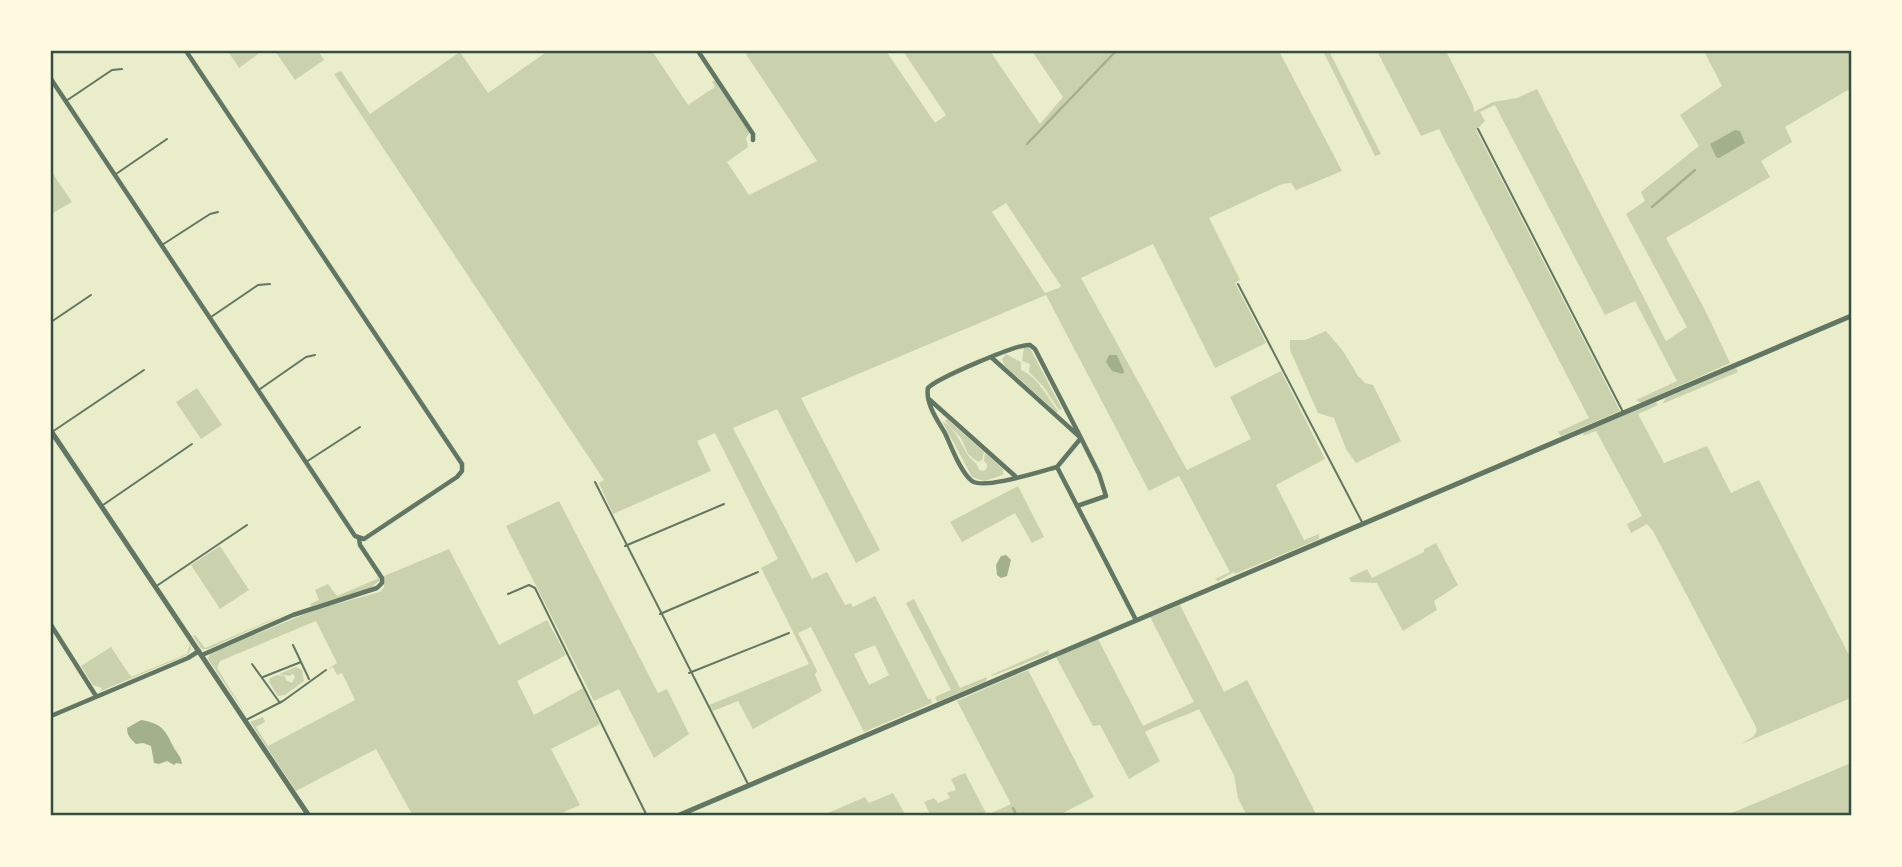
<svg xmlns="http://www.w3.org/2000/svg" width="1902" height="867" font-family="'Nunito Sans',sans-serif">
<rect width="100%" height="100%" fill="#e9edc9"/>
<path fill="#cad2ad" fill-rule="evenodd" d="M228,51H262L239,68Z
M275,51H318L324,60L295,80Z
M548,51H652L688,105L715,87L712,81H715L750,132L746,138L748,147L727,162L749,195L817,161L744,51H886L935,123L946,115L903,51H990L1040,124L1063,97L1032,51H1279L1342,171L1296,190L1291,183L1282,184L1209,218L1240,280L1235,283L1266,343L1215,368L1153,244L1081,278L1187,470L1251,439L1230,397L1281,371L1325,459L1276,485L1304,540L1319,534V539L1235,574L1234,572L1218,581L1215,579L1230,572L1179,476L1149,491L1046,295L801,398L880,550L856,563L777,409L733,428L812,579L827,572L845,605L851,603L853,607L875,596L928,699H931L932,703L864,732L811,627L798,633L817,671L815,675L822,691L753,729L738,701L713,711L709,705L809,664L761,568L778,559L715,433L697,441L711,471L613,514L599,483L604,480L334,74L341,71L370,114L460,52L488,93ZM1006,203L1061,286V287L1045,293L992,212ZM875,645L889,675L869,685L854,654Z
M1323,51H1329L1381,154L1375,156Z
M1377,51H1446L1473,105L1474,112L1493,102L1517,98L1537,89L1666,341L1687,327L1626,214L1645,201L1641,192L1699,146L1680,115L1722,86L1704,51H1851V88L1785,127L1792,142L1761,161L1770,177L1666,238L1705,310L1730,363L1641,403L1636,400L1677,381L1635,301L1605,315L1495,105L1480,112L1485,121L1476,130L1620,411L1561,436L1558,432L1589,418L1439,129L1421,136Z
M51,171L72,202L51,214Z
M1326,331L1343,351L1358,376L1365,383L1373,385L1401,441L1356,463L1346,449L1334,418L1318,413L1290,350V340H1305Z
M1024,347H1029L1032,352L1062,409L1059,410L1043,386L1029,372L1030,364L1022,361Z
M1006,354L1021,362V370C1038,377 1047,397 1058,411L1057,413L1004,365L1002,359Z
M1736,368L1738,372L1662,404L1666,398Z
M197,388L222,425L201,439L176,402Z
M1655,402L1658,405L1638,414L1664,463L1707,446L1731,493L1759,480L1851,659V698L1741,744L1754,736L1757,730L1755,725L1653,531L1647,524L1631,533L1627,524L1642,516L1596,431L1583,436L1584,432Z
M947,419L984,452L982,460L978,462L968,454L961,438L945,421Z
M942,421C955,428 959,440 966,452C970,460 977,461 979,470L984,471L987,468V464L984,461L985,453L1003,469V475L984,481L972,477Z
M1018,486L1044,537L1032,543L1015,513L962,542L950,522Z
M559,501L658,693L667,689L689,734L654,758L619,689L594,701L506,526Z
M1436,543L1458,585L1434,601L1437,610L1403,631L1377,583L1351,582L1349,578L1367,569L1372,578L1424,552V549Z
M220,546L249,590L220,609L191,565Z
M449,549L499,645L547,620L566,655L517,681L534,715L583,688L600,724L551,749L580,805L555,816H413L376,749L296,791L250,722L263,717L265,722L256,727L268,746L355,700L342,673L337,675L333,667L328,669L337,663L316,621L220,661L217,668L247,716L208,659L210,653L317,609L380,592L384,587V576Z
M378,574L379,581L369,589L312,606L310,604L319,600L315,590L328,584L337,596L377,579Z
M914,599L960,688L987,677L986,681L937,702L935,697L951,690L906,603Z
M1180,605L1224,692L1247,680L1317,816H1247L1238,798L1234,775L1199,709C1181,718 1163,722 1145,732L1160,761L1129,779L1100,725L1093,726L1056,657L1098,639L1143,726L1194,702L1150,617Z
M290,612L208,649H202L193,636L195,635L205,648Z
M190,643L191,649L187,655L101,691L102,688L93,685L81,666L111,647L131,677L187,654Z
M1048,650L1049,654L992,676L991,675Z
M296,667L302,670L304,681L285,695L278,696L269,682L270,678L277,675L285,676L286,680L292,683L295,677L293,674L289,676L279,674Z
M1028,670L1094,797L1057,816H931L924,802L934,798L938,803L950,798L947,793L956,790L951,779L965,773L987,815L1011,804L957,701Z
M1851,763V816H1725Z
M893,793L906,816H821L865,797L869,803Z"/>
<path fill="#a3b18a" d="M1735,130L1740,131L1745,143L1719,158L1716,157L1710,144Z
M1109,355H1117L1124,371L1123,374L1112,371L1106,362Z
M1006,555L1011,560L1007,576L1001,578L997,575L996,565L1001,556Z
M141,720C163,724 165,730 174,748C178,755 181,756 182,764L176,763L174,765L167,761L159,764L154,763L151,746L143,743L136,744C131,739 127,736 127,728Z"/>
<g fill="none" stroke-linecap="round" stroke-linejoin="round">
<path stroke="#a3b18a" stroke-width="2.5" d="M1027,144L1116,51
M1652,207L1695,170
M1013,808L1017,816"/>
<path stroke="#617663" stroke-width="2" d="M66,101L112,70L122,69
M1478,129L1623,412
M116,174L167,139
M162,245L210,214L218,212
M1238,284L1362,522
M211,317L258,285L270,284
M51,322L91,295
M260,389L306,357L315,355
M52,432L144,370
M306,462L360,427
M595,482L748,784
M103,505L192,444
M625,546L724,504
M158,585L247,525
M508,594L529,585L535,588L647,816
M660,614L758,572
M293,645L309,679
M252,664L280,703
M689,673L789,633
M263,677L301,662
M246,720L283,701L326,670"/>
<path stroke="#617663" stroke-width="4.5" d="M698,51L753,134V140
M51,79L355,536L364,539L457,477L462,471V464L186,51
M991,357L1081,438L1099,474L1106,496L1077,506
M930,400L1015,476
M1057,467L1081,438L1035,349L1030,345C1018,343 936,379 928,388C925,403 938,421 945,433C951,446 961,473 972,481C984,490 1041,471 1057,467L1136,620
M51,625L96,696
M202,655L293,615L377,588L382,583V578L360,545L359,539
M51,716L188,658L199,651"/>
<path stroke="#617663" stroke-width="5" d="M51,431L309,816
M677,816L1851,316"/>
</g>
<rect width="1902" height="867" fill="none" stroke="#fefae0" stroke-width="105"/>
<rect x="52" y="52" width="1798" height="762" fill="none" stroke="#344e41" stroke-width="2.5"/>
</svg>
